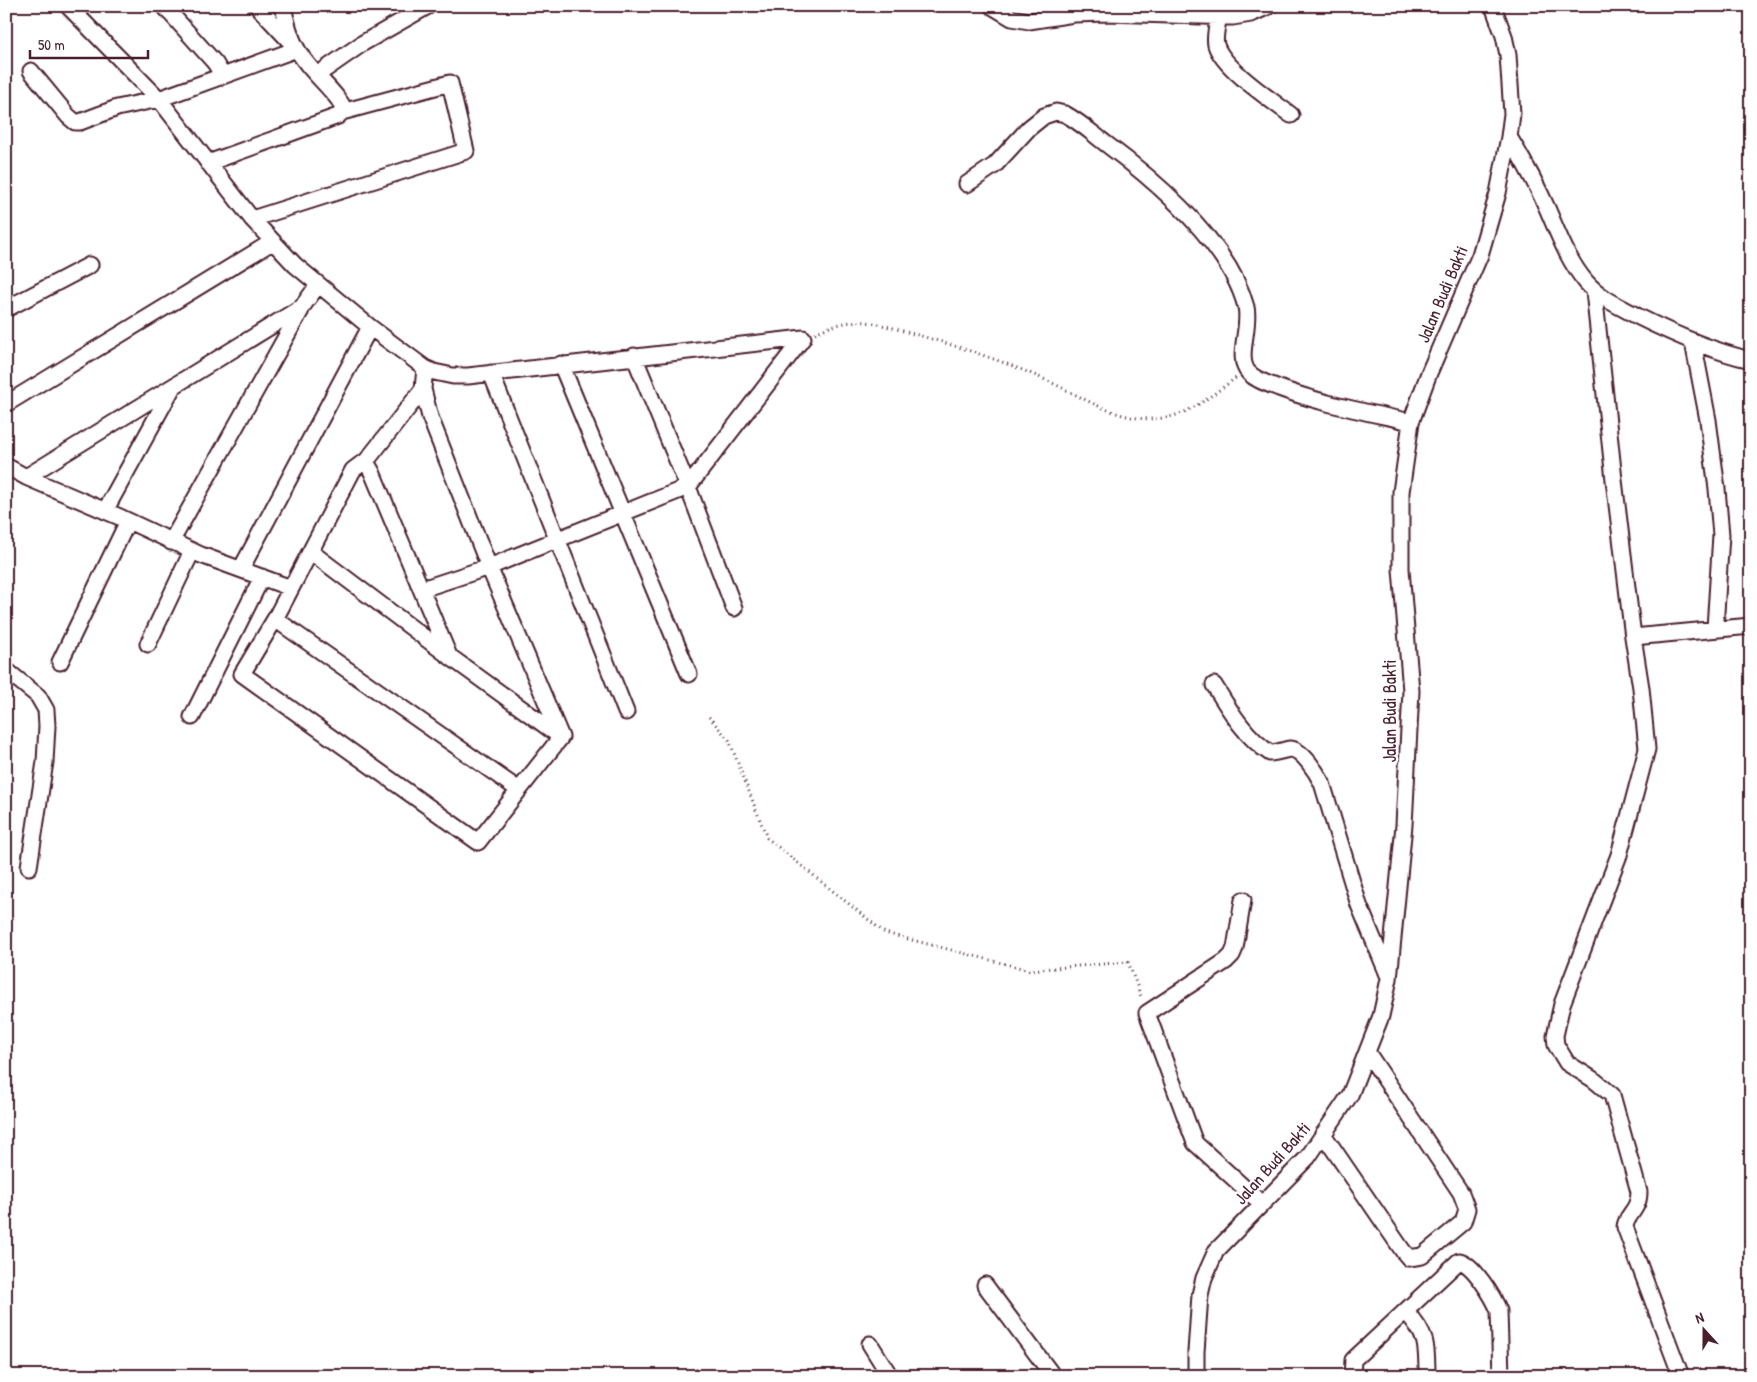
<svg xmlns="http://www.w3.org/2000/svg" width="1757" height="1382" font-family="'Patrick Hand',sans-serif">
<rect width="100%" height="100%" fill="#fff"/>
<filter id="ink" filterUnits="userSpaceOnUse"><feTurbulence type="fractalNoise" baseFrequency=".02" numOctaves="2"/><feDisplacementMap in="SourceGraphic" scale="10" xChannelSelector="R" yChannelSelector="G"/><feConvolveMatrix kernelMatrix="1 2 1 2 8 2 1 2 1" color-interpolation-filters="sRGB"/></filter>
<g filter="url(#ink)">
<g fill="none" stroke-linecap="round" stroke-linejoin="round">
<defs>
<path id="minor" d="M68,6L159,99L252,219L295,265L370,327L425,368L434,372L453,376H468L803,338
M164,6L215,63L223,76
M992,6L1012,18L1029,21L1074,14L1107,13L1233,17L1251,14L1269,6
M1219,17C1217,26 1214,36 1216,45C1223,68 1271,100 1291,115
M31,71L68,116L75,122H80L117,108L159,99L297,49L257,6
M317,75L363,43L428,6
M1509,137C1523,160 1536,183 1547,208C1558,233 1568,261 1586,282C1600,298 1619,306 1637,316C1673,334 1711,351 1751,360
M208,163L338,116L342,112V105L338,99C325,82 306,67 296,47C289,35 286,20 283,6
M967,184L995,165L1029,128L1044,116L1056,112L1065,114C1080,122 1092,133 1105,143C1156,181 1229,243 1246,307C1251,327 1235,359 1249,373C1257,381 1269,384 1279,388C1322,404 1367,412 1411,422
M252,219L466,151L450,83L342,112
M1594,291L1614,480L1633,637L1641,688L1647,749L1619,855L1562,1004L1555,1036L1556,1045L1567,1063L1594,1080L1612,1095L1639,1192C1639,1211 1626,1214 1625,1227L1681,1376
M6,309L90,265
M1693,342L1708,420L1717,489L1721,535L1715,628
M634,356L688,487L734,608
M561,364L689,674
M425,368L423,389L430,417L489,567L561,737
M491,373L626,712
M6,404L272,242
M364,464L423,389
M6,466L26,477L122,518L201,555L291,588
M26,477L302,307L318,285
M105,511L173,387
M171,542L301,310
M311,552L449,656L561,737
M241,569L370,327
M422,589L489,567L688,487L803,338
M275,619L519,790
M1633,637L1751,626
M148,644L192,551
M449,656L372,472L368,465L361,464L353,470L275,619L242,674L478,842L561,737
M60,662L128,521
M6,670L38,696L46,710L47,726L45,762L29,867
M1214,685C1229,709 1245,737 1270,753C1277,753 1283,750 1290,749C1302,749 1317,773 1322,783L1359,905L1389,977
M192,717L262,577
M1243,900L1235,948L1232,955L1226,961L1147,1013L1195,1143L1262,1204
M1323,1134L1403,1251L1409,1258L1422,1256L1463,1222L1467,1209L1461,1193L1367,1052
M985,1285L1053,1376
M1406,1312C1427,1334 1427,1345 1427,1376
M870,1344L890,1376
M1196,1376V1352L1200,1295L1204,1278L1216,1251L1308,1157L1350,1095L1381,1016L1389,979L1404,825L1411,691L1401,569V492L1411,422L1429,373L1480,255L1498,193L1509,137L1512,114L1508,55L1504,36L1493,6
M1352,1376L1353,1360L1459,1261C1473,1263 1494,1298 1499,1311L1501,1376"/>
</defs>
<use href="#minor" stroke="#4a1f2b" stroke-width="19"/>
<path stroke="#4a1f2b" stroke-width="3" stroke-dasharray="1 4" stroke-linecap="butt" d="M815,333C830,326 849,320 866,322C884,324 901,331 918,335C963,348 1007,362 1050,382C1087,399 1121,424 1163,418C1190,415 1214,393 1236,378
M709,717L729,740L767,838L885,933L1029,970L1128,962L1142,999"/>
<use href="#minor" stroke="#fff" stroke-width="15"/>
</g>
</g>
<g text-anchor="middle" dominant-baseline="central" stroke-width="5" stroke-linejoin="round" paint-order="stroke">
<g font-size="18" fill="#4a1f2b" stroke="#fff">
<text transform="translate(1442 294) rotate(-67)">Jalan Budi Bakti</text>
<text transform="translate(1389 711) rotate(-90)">Jalan Budi Bakti</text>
<text transform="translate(1272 1163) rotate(-48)">Jalan Budi Bakti</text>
</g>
</g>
<rect width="1757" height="1382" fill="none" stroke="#fff" stroke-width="25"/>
<rect x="12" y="12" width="1732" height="1357" fill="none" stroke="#4a1f2b" stroke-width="2" filter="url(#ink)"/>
<g transform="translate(1704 1330) rotate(339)" stroke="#ffffff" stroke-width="4" paint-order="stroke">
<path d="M0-4L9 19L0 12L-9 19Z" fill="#4a1f2b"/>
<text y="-8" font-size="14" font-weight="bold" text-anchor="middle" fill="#4a1f2b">N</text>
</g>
<path d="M30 50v8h118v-8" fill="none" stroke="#4a1f2b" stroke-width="2.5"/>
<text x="38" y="50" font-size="15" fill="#4a1f2b" stroke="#ffffff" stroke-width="4" paint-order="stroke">50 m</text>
</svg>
